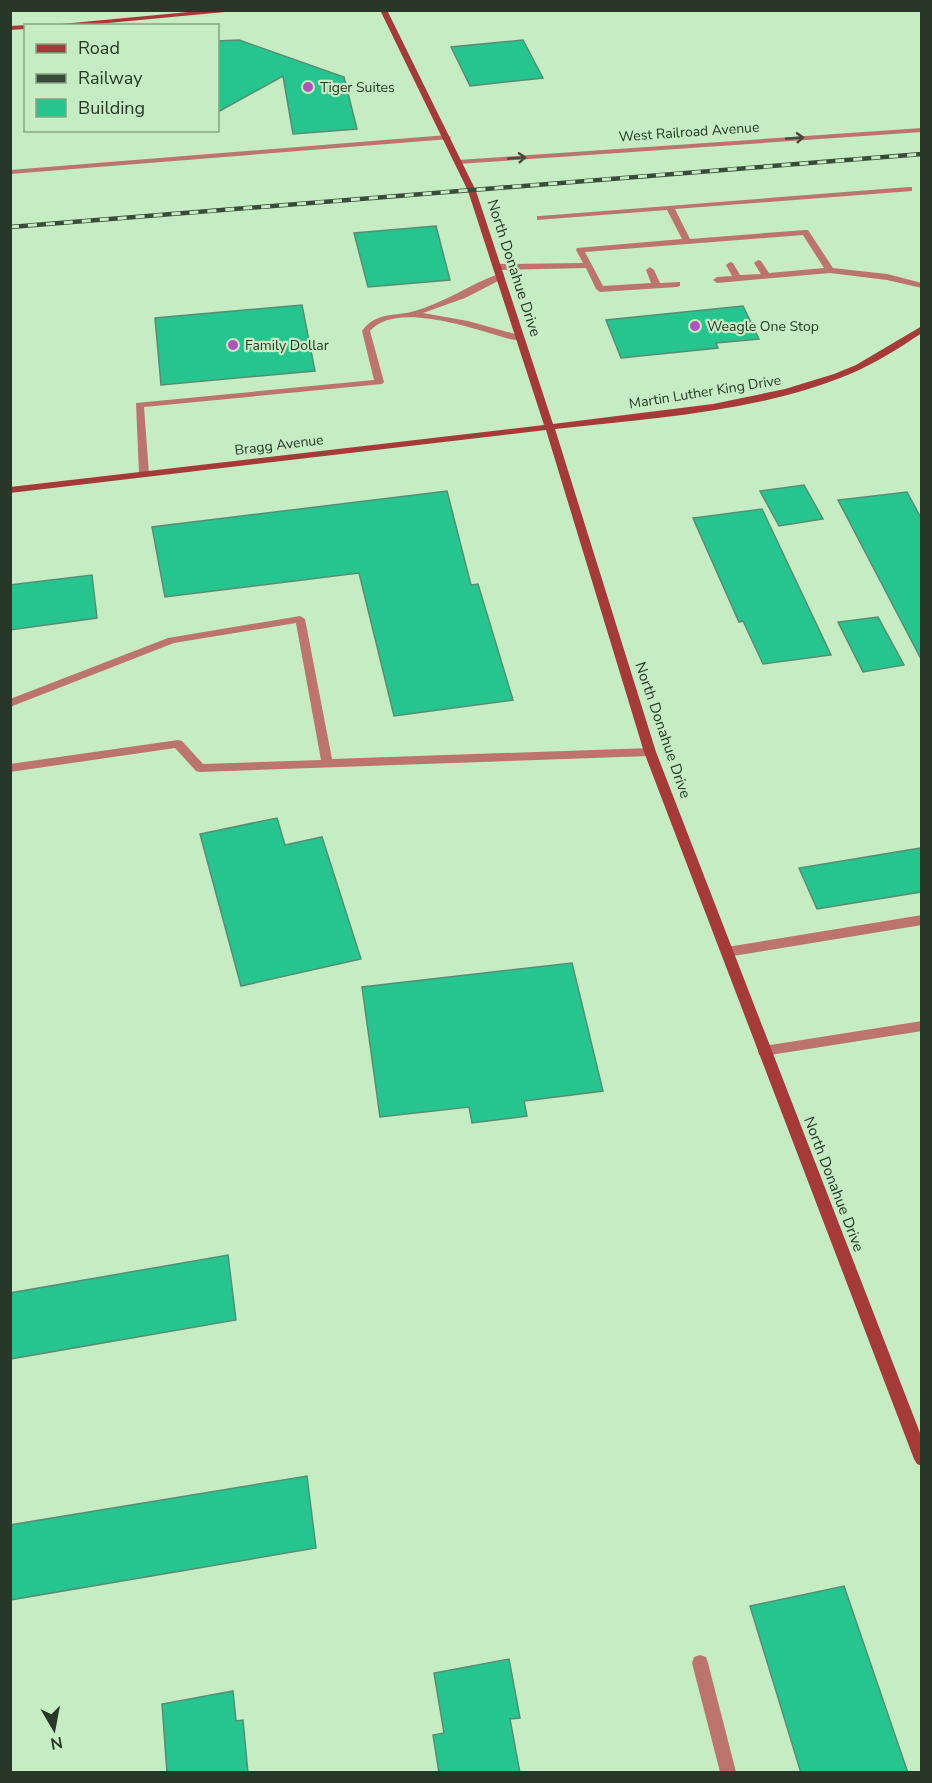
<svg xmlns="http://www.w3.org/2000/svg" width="932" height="1783" font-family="'Nunito Sans',sans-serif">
<rect width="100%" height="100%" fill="#c5ecc3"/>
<path fill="#26c58f" stroke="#578d75" stroke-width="1.5" d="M239,40L344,77L357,129L293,134L283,76L218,112V41Z
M523,40L543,78L470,86L451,47Z
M436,226L450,280L368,287L354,233Z
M302,305L315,371L161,385L155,318Z
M743,306L759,339L716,343L718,348L621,358L606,320Z
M804,485L823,519L779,526L760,491Z
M447,491L471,585L478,584L513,700L394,716L359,573L165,597L152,527Z
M907,492L921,518V659L838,500Z
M762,509L831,655L763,664L743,621L739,622L693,518Z
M92,575L97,618L10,630V585Z
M878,617L904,665L863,672L838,622Z
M277,818L285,845L322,837L361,959L241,986L200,834Z
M921,848V892L817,909L799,868Z
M572,963L603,1091L524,1101L527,1116L472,1123L469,1107L380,1117L362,987Z
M228,1255L236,1320L10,1359V1293Z
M307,1476L316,1548L10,1600V1525Z
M844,1586L908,1773H801L750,1606Z
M509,1659L520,1718L510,1719L520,1773H439L433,1735L444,1733L434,1673Z
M233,1691L236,1721L243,1720L248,1773H167L162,1704Z"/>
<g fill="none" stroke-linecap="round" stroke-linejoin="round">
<path fill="#bd746f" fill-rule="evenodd" d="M447,135L451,137L450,139L10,174V170Z
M909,187H912V191L675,209L690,239L805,230H808L833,268L887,274L922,283V288L887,280L830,273L717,283L713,280L717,277L732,276L726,265L730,262L733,263L740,275L761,274L754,263L758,260L761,261L769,273L824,268L803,235L585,252L603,286L651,283L646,270L650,267L654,270L660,283L680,282V286L677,287L600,292L596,289L586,268L498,270L494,267L498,264L583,263L576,250L577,248L682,239L667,210L537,220V216H540Z
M501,273L504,274V278L465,298L423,313L468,321L522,336V340C511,341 497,335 486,332C457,324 393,304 370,331L384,382L382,384L144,407L149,474L144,477L139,474L136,403L374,380L362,331C375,313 392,316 411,312C443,304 470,284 501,273Z
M300,616L305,619L332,759L650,748L656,752L650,756L200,772L196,771L175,748L10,772V764L178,740L182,741L203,764L321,760L296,623L174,643L10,707V699L168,638Z
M922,915V925L727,957L723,955L721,952L723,949L727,947Z
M922,1021V1031L764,1056L759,1055L758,1051L759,1047L764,1046Z
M700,1655L706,1657L708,1663L736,1772H720L692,1663L694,1657Z"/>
<path fill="#bd746f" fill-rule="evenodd" d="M922,128V132L458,164L454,162L458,160Z"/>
<path fill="#a53a39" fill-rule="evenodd" d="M210,10H246L76,26H40Z
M380,10H387L476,191L553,424L713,404L785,389L834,374L856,365L922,326V333C899,348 876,363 850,374C759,412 653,418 555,429L656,752L922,1438V1466L917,1464L914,1459L644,752L546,430L10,493V487L544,425L468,191Z
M26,25L29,26H26V29L10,30V26Z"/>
<defs>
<path id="rail" d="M10,227L922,154"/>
</defs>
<use href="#rail" stroke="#394b39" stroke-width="4.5"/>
<use href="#rail" stroke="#c5ecc3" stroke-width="3" stroke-dasharray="9" stroke-linecap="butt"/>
</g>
<defs><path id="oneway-shaft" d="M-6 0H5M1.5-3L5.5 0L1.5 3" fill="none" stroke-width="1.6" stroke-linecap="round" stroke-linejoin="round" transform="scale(1.5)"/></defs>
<g stroke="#4d463a">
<use href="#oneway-shaft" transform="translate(795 138) rotate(-4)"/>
<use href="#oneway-shaft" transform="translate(517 158) rotate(-4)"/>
</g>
<g fill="#b252bb" stroke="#c5ecc3" stroke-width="2">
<circle cx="308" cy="87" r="6"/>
<circle cx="695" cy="326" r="6"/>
<circle cx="233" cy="345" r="6"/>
</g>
<g text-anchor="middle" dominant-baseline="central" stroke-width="4.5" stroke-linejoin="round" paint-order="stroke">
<g font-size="14" fill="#283728" stroke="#c5ecc3" text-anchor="start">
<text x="320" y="87">Tiger Suites</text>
<text x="707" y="326">Weagle One Stop</text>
<text x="245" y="345">Family Dollar</text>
</g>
<g font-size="14" fill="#283728" stroke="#c5ecc3">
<text transform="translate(689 132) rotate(-4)">West Railroad Avenue</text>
<text transform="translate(705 392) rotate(-9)">Martin Luther King Drive</text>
<text transform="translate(279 445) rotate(-7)">Bragg Avenue</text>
</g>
<g font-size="15" fill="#283728" stroke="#c5ecc3">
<text transform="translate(514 268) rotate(72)">North Donahue Drive</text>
<text transform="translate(663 730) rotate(71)">North Donahue Drive</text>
<text transform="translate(834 1184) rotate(69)">North Donahue Drive</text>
</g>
</g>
<rect width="932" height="1783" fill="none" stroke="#283728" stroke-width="24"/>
<rect x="24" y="24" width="195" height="108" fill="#c5ecc3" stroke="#86a485" stroke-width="1.5"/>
<rect x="36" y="44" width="30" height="9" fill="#a53a39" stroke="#86a485" stroke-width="1.5"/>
<text x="78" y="54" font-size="18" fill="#283728">Road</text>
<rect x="36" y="74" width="30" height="9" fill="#394b39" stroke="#86a485" stroke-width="1.5"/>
<text x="78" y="84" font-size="18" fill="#283728">Railway</text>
<rect x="36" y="99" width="30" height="18" fill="#26c58f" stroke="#86a485" stroke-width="1.5"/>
<text x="78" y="114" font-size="18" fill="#283728">Building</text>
<g transform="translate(54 1729) rotate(170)" stroke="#c5ecc3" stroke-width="4.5" paint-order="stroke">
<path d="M0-4.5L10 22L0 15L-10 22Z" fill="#283728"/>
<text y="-9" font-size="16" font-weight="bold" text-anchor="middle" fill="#283728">N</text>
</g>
</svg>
